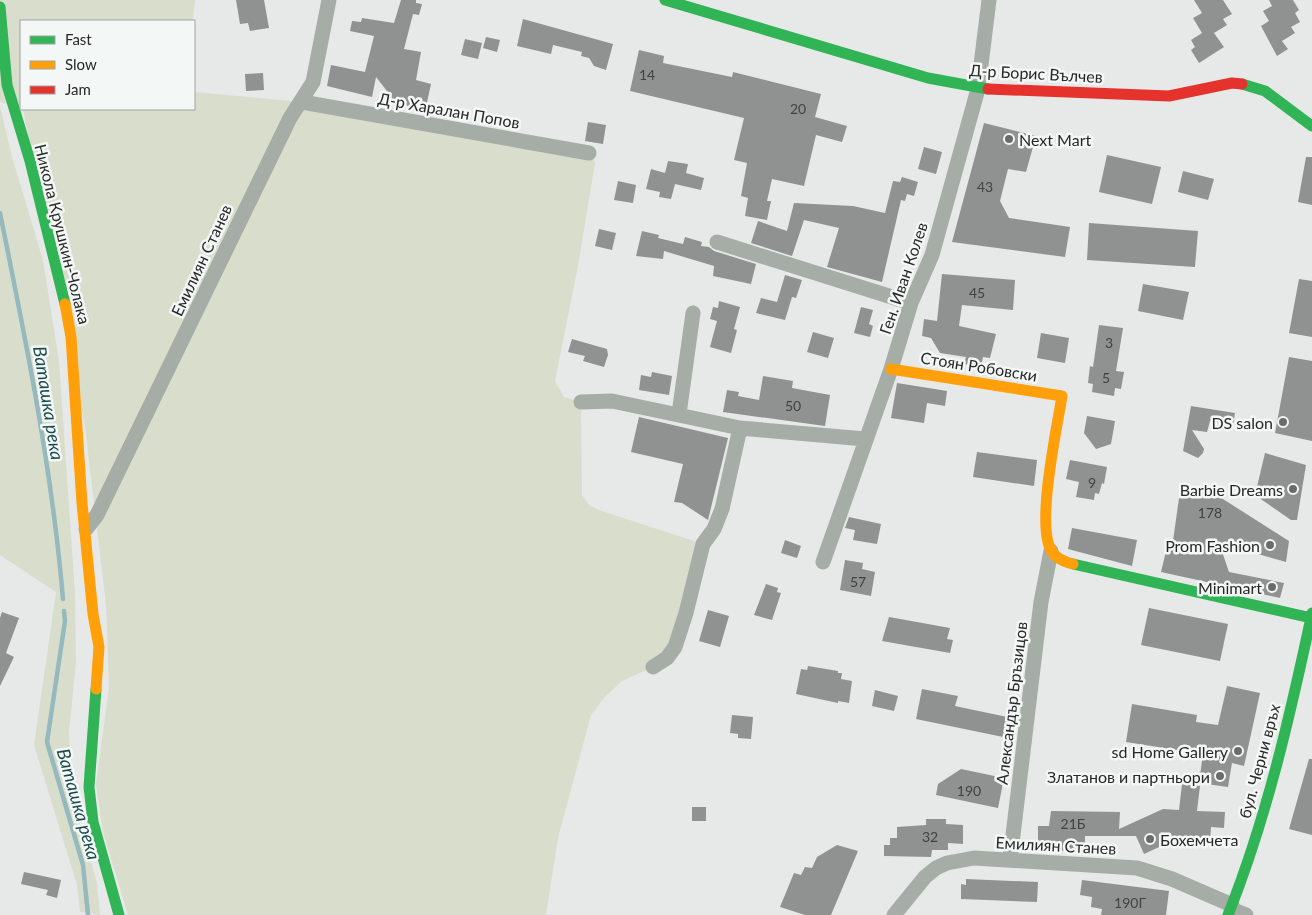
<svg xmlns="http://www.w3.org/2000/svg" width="1312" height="915" font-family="Lato,sans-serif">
<rect width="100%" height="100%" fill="#e7e9e8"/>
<path fill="#d9ddcc" d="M0,0H195L193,21H21V108L0,102Z
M194,92L302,102L593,158L595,163L578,266L555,381L564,397L581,402L582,495L590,506L599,510L703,544L681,628L653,667L622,681L605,697L591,715L558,838L546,915H128L103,832L96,785L109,687L106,605L85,427L23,109H194Z
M0,106L12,157L43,260L59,361L75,594L76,661L69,732L71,792L97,883L100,915L80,912L77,885L34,745L56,592L0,555Z"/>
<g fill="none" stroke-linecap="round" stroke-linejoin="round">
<path stroke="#95b9bc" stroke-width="4.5" d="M0,213C26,341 52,469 63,599
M64,611L65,621L47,742L83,865L88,915"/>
</g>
<path fill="#909291" d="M236,0H264L269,28L250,31L248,23L240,24Z
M401,0H416V3L422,4L419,15L413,14L404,49L421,52L416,80L431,84L426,107L398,105L376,77L372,97L327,86L331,65L365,72L374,36L350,31L352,21L361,22L362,18L394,23Z
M1194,0H1223L1232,14L1223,19L1227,25L1214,33L1224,47L1199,63L1191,50L1195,47L1191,40L1202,33L1193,18L1202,13Z
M1269,0H1293L1299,10L1295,13L1300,22L1291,27L1295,33L1282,41L1288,49L1277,56L1261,26L1269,21L1263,11L1272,6Z
M523,19L613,44L606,70L594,66L589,58L581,56L582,52L553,45L551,54L517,46Z
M486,37L500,40L497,52L483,48Z
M465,39L482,43L478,59L461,55Z
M639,50L664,56L663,63L732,77L733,72L821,94L815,117L847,126L842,142L816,135L804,186L772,179L767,201H771L767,220L745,216L748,198L741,196L747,163L734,160L744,118L630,91Z
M263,73L264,90L246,91L245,74Z
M588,122L606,125L603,144L585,141Z
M984,123L1036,136L1026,172L1008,169L1000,201L1009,218L1070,227L1065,257L952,242Z
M924,147L942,152L936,174L918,169Z
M1107,155L1161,167L1152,204L1099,192Z
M1306,157H1312V205L1298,202Z
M668,161L688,164L686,173L704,178L701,190L675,184L671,199L659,197L660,192L646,189L651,169L665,173Z
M1183,171L1214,179L1208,200L1178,192Z
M902,177L918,182L914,196L907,194L905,201L901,200L882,282L827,267L839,228L804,220L792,256L751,243L758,221L787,231L794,203L853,206L885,213L893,181L900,182Z
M618,181L636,185L633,203L614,200Z
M1089,223L1198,231L1195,267L1087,260Z
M599,229L616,233L612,250L595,246Z
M642,231L659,235L658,238L683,244L685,237L702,242L701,246L709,247L714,251L756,264L751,284L713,276L714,266L664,251L663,259L636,256Z
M942,274L1015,280L1013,310L962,305L959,326L996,334L990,358L983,357L981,367L964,364L966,357L940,353L931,338L922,336L924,319L937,321Z
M785,275L802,280L796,298L792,297L785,320L756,313L761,298L777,302Z
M1299,279L1312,281V337L1289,333Z
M1143,284L1189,292L1183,320L1138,311Z
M719,301L740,307L734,329L737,330L731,353L710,347L717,321L710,319L713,307L718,308Z
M861,307L873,310L869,324L873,326L870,337L854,333Z
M1099,325L1123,328L1116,371L1124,372L1121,389L1115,388L1114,396L1092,392L1093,384L1088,383L1090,366L1093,367Z
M813,332L834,338L828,358L807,352Z
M1041,333L1069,338L1065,363L1037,358Z
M572,339L607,349L608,355L604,367L583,361L585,356L568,352Z
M1289,357L1312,361V441L1275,433Z
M652,372L672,376L669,395L639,390L641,375L651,377Z
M763,376L793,381L792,388L830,395L825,426L723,412L727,390L739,392L738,396L759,400Z
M897,383L947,391L945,406L927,403L924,423L891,418Z
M1191,406L1235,413L1233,425L1210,421L1207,432L1192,430L1204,449L1203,453L1198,458L1183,451Z
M1087,416L1115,421L1111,444L1096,449L1084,433Z
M639,417L728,438L708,520L682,503L674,502L683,464L631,452Z
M977,452L1037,460L1034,486L973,477Z
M1265,453L1306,465L1297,520H1291L1255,495Z
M1070,460L1107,467L1104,484L1102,483L1099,494L1095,493L1094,500L1076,497L1079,482L1066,479Z
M1181,484L1215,494L1289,541L1286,562L1219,543L1229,572L1284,583L1280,598L1161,572L1167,547L1172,548Z
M849,517L881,524L877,544L853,540L855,530L845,528Z
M1072,528L1137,540L1132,566L1068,549Z
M785,540L801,546L797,558L781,553Z
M845,560L863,563L862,569L875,572L871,596L840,590Z
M766,584L778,588L777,592L781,593L772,620L754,615Z
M1149,608L1228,624L1220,661L1141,645Z
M708,610L729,616L720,647L699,641Z
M2,612L19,618L6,653L14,657L0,686V618Z
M889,617L950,628L947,639L953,640L950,653L882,641Z
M808,666L838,671V673H842L841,679L852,681L849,703L838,701V703L796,694L801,669L807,670Z
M1227,686L1260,693L1244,766L1232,763L1228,787L1199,783L1203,754L1126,742L1132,704L1197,715L1196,722L1218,725Z
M922,689L958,696L955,706L1012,718L1008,738L916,719Z
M875,690L898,696L894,711L872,706Z
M732,715L753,717L751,739L738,738V734L730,733Z
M1309,759H1312V835L1289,829Z
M961,769L1004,778L998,808L936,795L938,784Z
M1182,784L1200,786L1197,811L1225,812L1224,828L1211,827L1210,844L1170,842L1144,854L1136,836H1085V851L1038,850V826H1049L1051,811L1120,812L1119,829L1163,809L1179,810Z
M692,807H706V821H692Z
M926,819H946V824L963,825V844L948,843V850H932L931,857L884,856V845H890V838H897V827L926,825Z
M837,845L858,851L831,915H805L780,907L794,873L801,875L805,867L812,868L817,857Z
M24,872L61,880L57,898L46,895L48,890L21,884Z
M966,879L1038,882L1037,902L961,899V884L966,885Z
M1082,880L1169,891L1166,915H1101L1102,909L1091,907L1092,897L1080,895Z"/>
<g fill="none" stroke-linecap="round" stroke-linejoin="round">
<path stroke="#a6ada6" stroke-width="15" d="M302,102L589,153
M717,242L911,303
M581,402L612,401L740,428L865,439
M679,414L693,313
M86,529L97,515L290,118L313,82L329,0
M823,562L891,369L911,303L932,255L978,89L989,0
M653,667L667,658L675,647L686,613L703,544L714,529L722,509L740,428
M1010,860L1041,602L1051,551
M1231,909L1246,915
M894,915L925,877L936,868L947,863L974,858L1137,868L1172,879L1232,905"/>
<path stroke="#30b455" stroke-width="11" d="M665,0L928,78L988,89
M0,7L7,85L30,161L65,304
M1242,84L1265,91L1312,126
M1073,564L1311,618
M96,689L89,787L93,822L119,915
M1228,915C1267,817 1290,716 1312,613"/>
<path stroke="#ff9f0a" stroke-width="11" d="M65,304L71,337L82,503L93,614L99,647L96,689
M891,369L1062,396C1057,428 1036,524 1051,550C1055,558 1065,562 1073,564"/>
<path stroke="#e5322d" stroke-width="11" d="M988,89L1169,96L1232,83L1242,84"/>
</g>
<g fill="#6a6c6b" stroke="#f3f7f5" stroke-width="2">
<circle cx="1009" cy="139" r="5"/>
<circle cx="1283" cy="422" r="5"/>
<circle cx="1293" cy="489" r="5"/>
<circle cx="1270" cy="545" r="5"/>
<circle cx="1272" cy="587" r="5"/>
<circle cx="1238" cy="751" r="5"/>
<circle cx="1220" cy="776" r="5"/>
<circle cx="1150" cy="839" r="5"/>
</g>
<g text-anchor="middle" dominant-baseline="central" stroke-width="5" stroke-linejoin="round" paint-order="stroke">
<g font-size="14" fill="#414242">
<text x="647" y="74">14</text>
<text x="798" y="108">20</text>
<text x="985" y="186">43</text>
<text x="977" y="292">45</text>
<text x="1109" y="342">3</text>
<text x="1106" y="377">5</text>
<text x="793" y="405">50</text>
<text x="1092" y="482">9</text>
<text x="1210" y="512">178</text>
<text x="858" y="581">57</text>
<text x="969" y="790">190</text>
<text x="1073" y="823">21Б</text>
<text x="930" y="836">32</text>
<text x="1130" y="902">190Г</text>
</g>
<g font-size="16" fill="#272827" stroke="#f3f7f5">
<text transform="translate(1036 73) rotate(3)">Д-р Борис Вълчев</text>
<text transform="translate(449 110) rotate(10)">Д-р Харалан Попов</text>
<text transform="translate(63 234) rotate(76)">Никола Крушкин-Чолака</text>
<text transform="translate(201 260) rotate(-65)">Емилиян Станев</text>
<text transform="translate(903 278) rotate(-71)">Ген. Иван Колев</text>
<text transform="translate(979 366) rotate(9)">Стоян Робовски</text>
<text transform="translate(1011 703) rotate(-83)">Александър Бръзицов</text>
<text transform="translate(1259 761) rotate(-75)">бул. Черни връх</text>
<text transform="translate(1056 845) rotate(3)">Емилиян Станев</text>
</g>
<g font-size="16" fill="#272827" stroke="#f3f7f5" text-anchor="end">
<text x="1019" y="139" text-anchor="start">Next Mart</text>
<text x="1273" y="422">DS salon</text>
<text x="1283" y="489">Barbie Dreams</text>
<text x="1260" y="545">Prom Fashion</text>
<text x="1262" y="587">Minimart</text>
<text x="1228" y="751">sd Home Gallery</text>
<text x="1210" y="776">Златанов и партньори</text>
<text x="1160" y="839" text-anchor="start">Бохемчета</text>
</g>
<g font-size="18" font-style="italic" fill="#1b4a4e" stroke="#f3f7f5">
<text transform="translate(49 403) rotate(81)">Ваташка река</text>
<text transform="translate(79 804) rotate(74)">Ваташка река</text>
</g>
</g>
<rect x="20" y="20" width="175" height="90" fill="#f3f7f5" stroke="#a1a4a3"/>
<rect x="30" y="36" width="25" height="8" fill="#30b455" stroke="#a1a4a3"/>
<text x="65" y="45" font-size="15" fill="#272827">Fast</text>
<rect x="30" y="61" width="25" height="8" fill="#ff9f0a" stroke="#a1a4a3"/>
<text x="65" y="70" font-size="15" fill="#272827">Slow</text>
<rect x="30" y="86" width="25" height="8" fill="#e5322d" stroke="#a1a4a3"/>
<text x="65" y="95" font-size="15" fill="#272827">Jam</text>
</svg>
